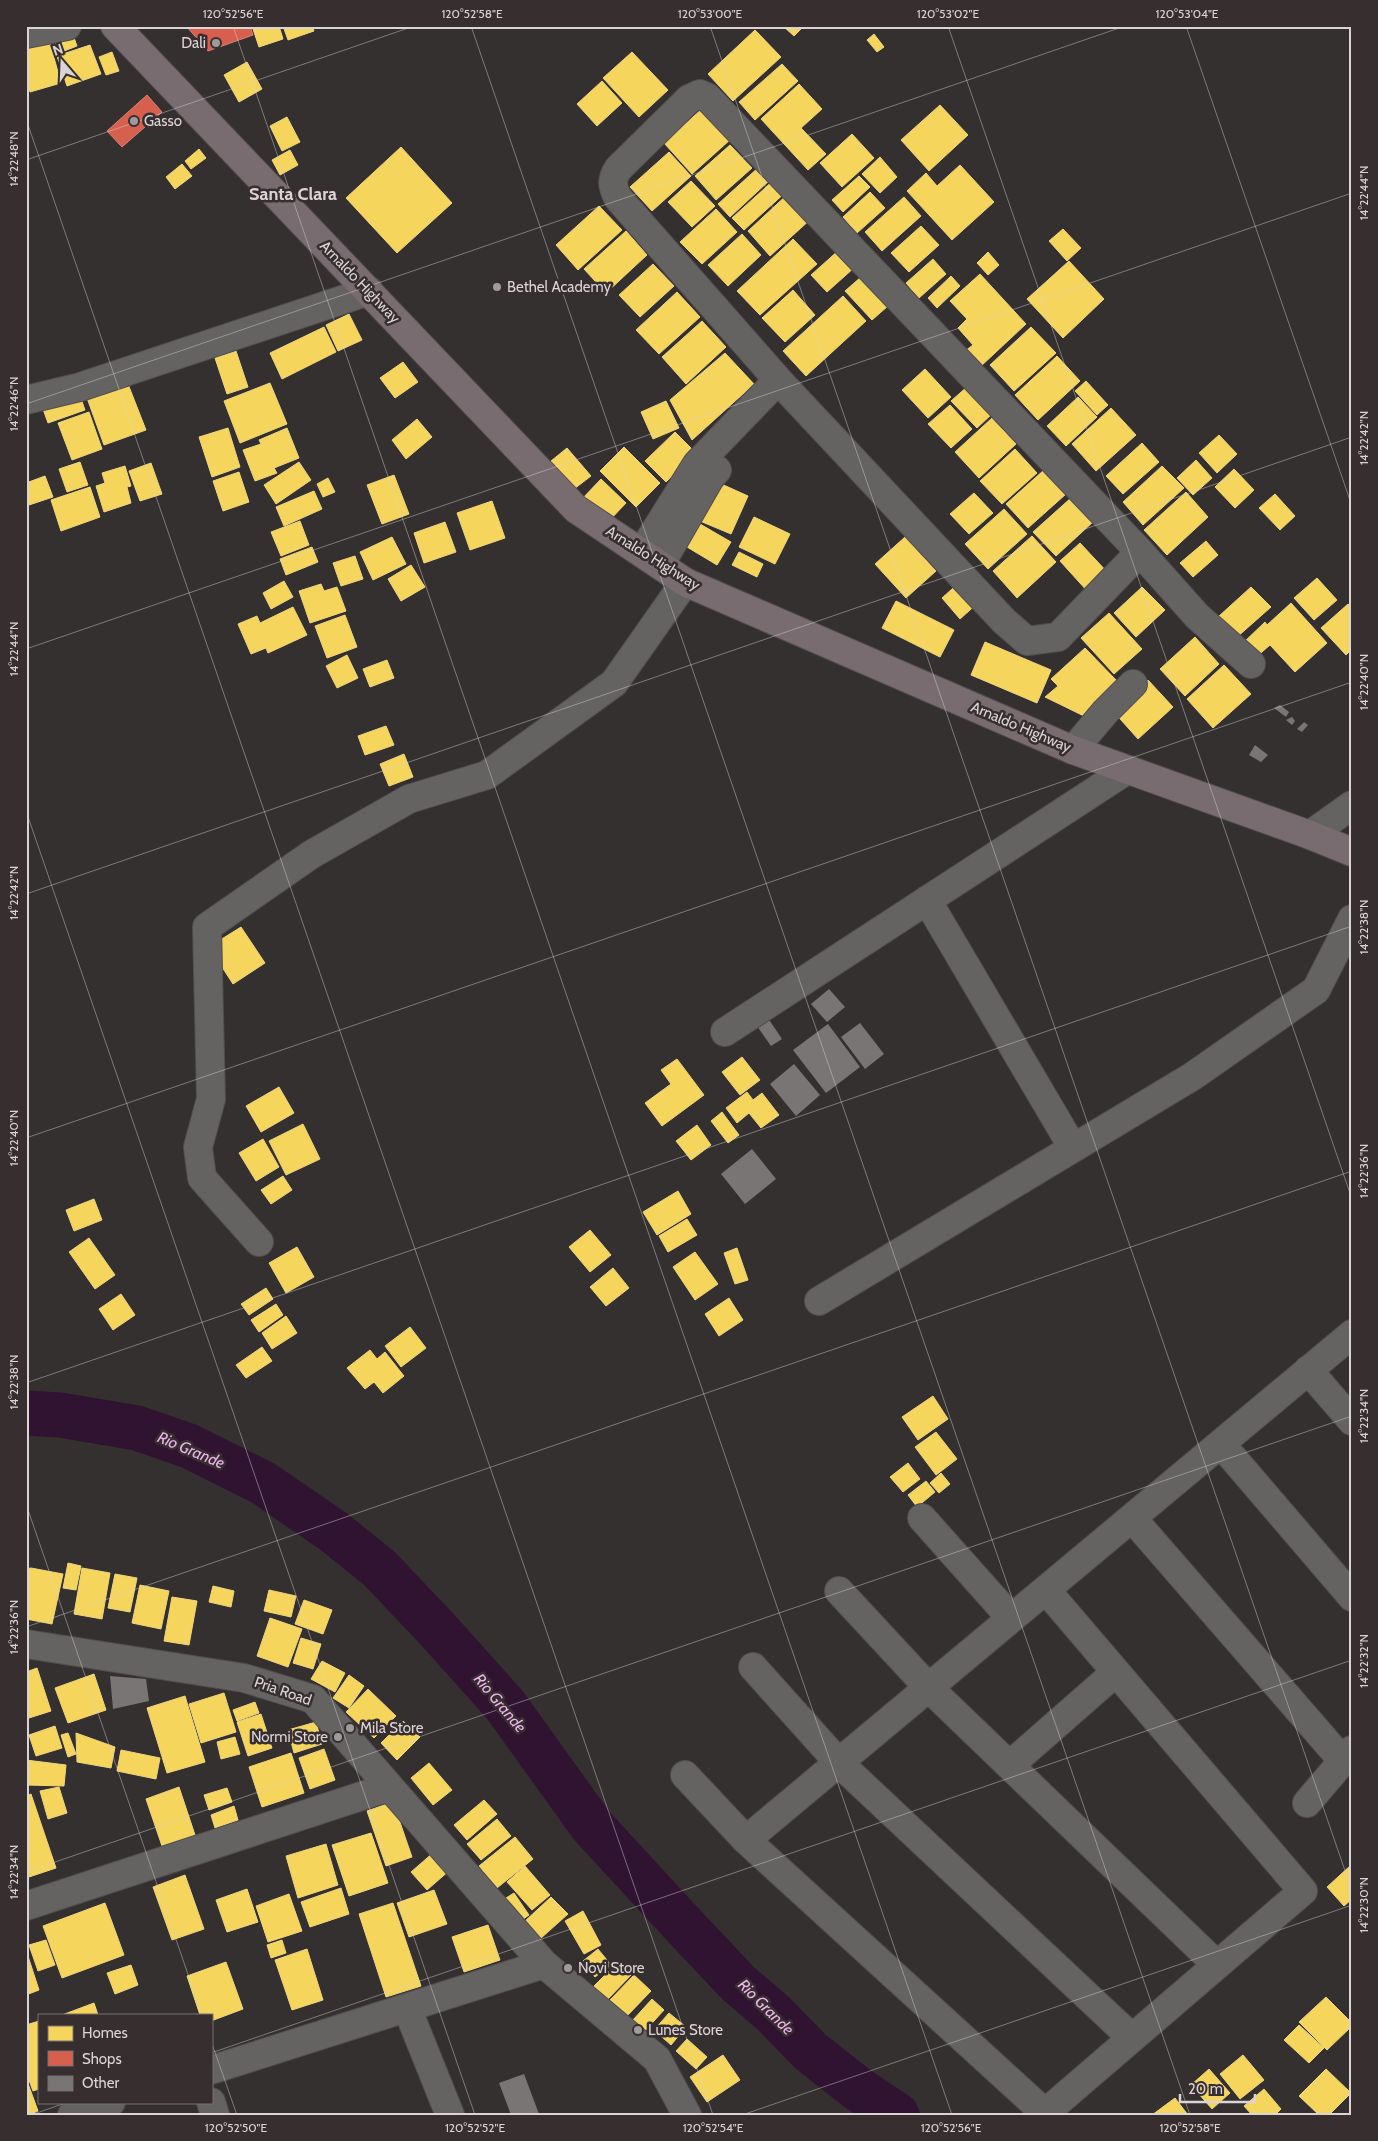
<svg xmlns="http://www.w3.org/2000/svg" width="1378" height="2141" font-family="Cabin,sans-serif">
<rect width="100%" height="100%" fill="#353030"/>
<path fill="#f6d55c" stroke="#eed580" d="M252,26H279L283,39L259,47Z
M283,26H312L314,31L288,40Z
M783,26H804L794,36Z
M755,30L781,57L733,101L708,74Z
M874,34L884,47L877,52L867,40Z
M73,35L77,46L59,53L55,41Z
M50,43L61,83L30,92L26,79V49Z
M90,45L101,74L67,86L57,56Z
M112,52L119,71L106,75L99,57Z
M632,52L668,90L639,117L603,78Z
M247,62L262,89L239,102L224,75Z
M782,64L798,81L755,120L739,102Z
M602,81L622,103L597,126L577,104Z
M799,84L822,109L801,128L826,154L808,170L761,119Z
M940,105L968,135L929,171L901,140Z
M703,108L731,139L692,174L664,143Z
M287,117L300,142L282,151L270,126Z
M852,134L874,158L842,187L820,163Z
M730,145L752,168L716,200L695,176Z
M401,147L452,203L397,253L346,198Z
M199,149L206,158L191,169L185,161Z
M290,150L298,165L280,175L272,160Z
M669,152L691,176L652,211L630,187Z
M880,157L897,177L880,193L862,174Z
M182,164L192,176L175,189L166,177Z
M960,165L994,202L952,240L907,191L926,173L937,186Z
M759,167L771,179L730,217L718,204Z
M859,176L870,187L843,212L832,200Z
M776,178L787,191L744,230L732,218Z
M691,181L715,206L692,227L668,202Z
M870,192L885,208L857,233L843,217Z
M789,193L812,218L770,256L748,231Z
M904,197L921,216L882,251L865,232Z
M599,206L622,230L578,270L556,245Z
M716,209L737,232L702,264L680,242Z
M921,226L939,245L909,272L891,253Z
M1063,229L1081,248L1067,261L1049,241Z
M626,231L647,255L606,293L584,269Z
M742,234L761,255L728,286L708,265Z
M793,239L817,264L760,315L737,291Z
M839,250L855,267L827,292L811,275Z
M988,252L999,265L988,275L977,263Z
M933,259L946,274L919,298L906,283Z
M1069,261L1104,299L1063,338L1027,299Z
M653,264L674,286L640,317L619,295Z
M980,274L1026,324L980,367L965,351L973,345L958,328L967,319L950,301Z
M951,276L960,286L937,308L928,298Z
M861,277L888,306L872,320L845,291Z
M793,290L815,315L785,342L762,318Z
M677,292L700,317L659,354L636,330Z
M843,296L866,321L806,376L783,351Z
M349,314L362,340L338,351L326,325Z
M702,321L726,347L686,384L662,357Z
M324,327L336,352L282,379L270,353Z
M1031,327L1056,353L1014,391L990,365Z
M236,351L248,387L227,394L215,358Z
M725,353L754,384L692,440L670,400Z
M1057,356L1080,381L1038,420L1015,395Z
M403,362L418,382L395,398L380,378Z
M925,369L951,397L928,418L902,390Z
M1086,381L1108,405L1097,415L1075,391Z
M270,383L287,424L240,443L224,401Z
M128,384L146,430L104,445L87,398Z
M968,386L993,413L977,428L951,401Z
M80,396L85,410L48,423L43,409Z
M1078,397L1097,417L1066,446L1047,426Z
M666,401L679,428L653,439L641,412Z
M950,405L972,429L951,448L928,424Z
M1111,408L1136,435L1096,471L1072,444Z
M89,412L102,449L72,460L58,423Z
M992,418L1016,444L979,478L955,452Z
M417,419L432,437L406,459L392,440Z
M228,428L240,467L212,477L199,437Z
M287,428L299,458L274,468L277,473L255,481L243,450L261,444L259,440Z
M675,432L695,452L666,482L645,461Z
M1219,435L1237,454L1217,473L1199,453Z
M1142,443L1159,462L1123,494L1106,476Z
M624,447L660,483L636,507L600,471Z
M567,448L591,476L574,489L551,461Z
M1015,449L1037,473L1002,504L980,481Z
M1196,460L1212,478L1193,495L1177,478Z
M80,462L88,485L67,492L59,469Z
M299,462L311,480L276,504L264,485Z
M151,463L162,494L140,501L129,471Z
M125,466L131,486L127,487L131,503L104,512L96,486L105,483L102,473Z
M1162,466L1184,488L1143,525L1123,502Z
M1234,469L1254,490L1235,508L1215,487Z
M1044,470L1066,494L1028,528L1006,504Z
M239,472L249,502L223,511L213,481Z
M394,475L409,514L382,524L367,485Z
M45,476L53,497L26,506V483Z
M328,478L335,492L323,497L317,484Z
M601,479L626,503L607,523L582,499Z
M717,482L748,496L731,534L700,521Z
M90,487L100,517L61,531L51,500Z
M314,491L322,509L284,526L276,507Z
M1186,492L1208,517L1167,555L1144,530Z
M974,493L993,513L969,534L950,514Z
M1275,494L1295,516L1280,530L1259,508Z
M1072,497L1094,521L1056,556L1033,532Z
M492,501L505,538L470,550L457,513Z
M1004,509L1027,534L988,569L965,544Z
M754,517L790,534L775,564L739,547Z
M300,521L309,545L281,556L271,532Z
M445,522L456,552L424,563L414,533Z
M700,524L731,542L717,565L687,547Z
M1032,536L1056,562L1017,598L993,571Z
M392,537L406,564L373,580L360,552Z
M905,537L936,571L906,598L875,564Z
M1206,541L1218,555L1193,577L1180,563Z
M1080,543L1109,574L1089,593L1060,561Z
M312,547L318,562L286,575L280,559Z
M739,552L763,564L757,577L732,565Z
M355,556L363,579L341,586L333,563Z
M411,565L425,587L401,601L388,579Z
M1317,578L1337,600L1314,620L1294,598Z
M962,580L980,601L960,619L942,598Z
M284,581L293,597L271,609L263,593Z
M321,584L324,591L337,587L346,611L310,623L299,591Z
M1142,587L1165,610L1136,637L1114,613Z
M1251,587L1271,607L1236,638L1218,617Z
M896,601L954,630L940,657L882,628Z
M1291,603L1327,643L1295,672L1270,645L1255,658L1242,644L1265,622L1267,625Z
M1348,604L1352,608V649L1346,655L1321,628Z
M293,607L307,635L268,653L266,648L251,654L238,624L257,616L260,623Z
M1109,613L1142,649L1114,674L1081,638Z
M345,615L357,647L327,658L315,626Z
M1195,637L1219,664L1185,696L1160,669Z
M985,642L1051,670L1037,703L971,675Z
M1085,648L1117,681L1086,717L1045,697L1058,686L1051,679Z
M347,655L358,678L337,688L326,666Z
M387,660L394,678L370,687L363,669Z
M1224,665L1251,694L1213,728L1187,699Z
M1148,680L1173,707L1138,739L1113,711Z
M386,726L394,745L365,755L358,736Z
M404,754L413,777L389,786L380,764Z
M241,927L265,963L233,984L209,947Z
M742,1057L760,1080L740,1095L722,1072Z
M677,1059L704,1095L662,1126L645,1103L671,1084L661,1070Z
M279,1087L294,1113L261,1132L246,1106Z
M747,1092L753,1100L762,1093L779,1115L761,1128L749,1113L737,1123L726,1108Z
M722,1112L739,1135L728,1143L711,1121Z
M303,1124L320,1159L286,1175L269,1141Z
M697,1125L711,1145L691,1160L676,1141Z
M263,1139L279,1167L256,1181L239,1153Z
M283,1176L292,1190L271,1204L261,1190Z
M678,1191L691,1214L657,1235L643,1212Z
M94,1199L102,1220L74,1231L66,1210Z
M687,1219L697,1235L668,1252L659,1236Z
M590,1230L611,1255L590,1272L569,1247Z
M89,1238L115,1275L95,1289L69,1252Z
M297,1247L314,1277L286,1293L269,1263Z
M737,1248L748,1280L735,1284L724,1253Z
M695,1252L718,1284L695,1300L673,1267Z
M613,1268L629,1288L606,1306L590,1287Z
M266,1288L273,1299L249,1315L241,1304Z
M121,1294L135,1315L113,1330L99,1309Z
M729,1298L743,1320L719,1336L705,1314Z
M276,1304L283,1315L259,1332L251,1320Z
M286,1316L297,1333L272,1349L262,1333Z
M410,1327L426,1348L401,1367L385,1346Z
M262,1347L272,1361L246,1378L236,1365Z
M370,1350L377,1359L385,1352L404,1376L383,1393L374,1382L365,1389L347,1368Z
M933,1396L948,1419L918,1440L902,1417Z
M936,1432L957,1459L936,1475L915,1447Z
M908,1463L920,1479L903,1492L890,1477Z
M941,1473L950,1484L939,1493L930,1483Z
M926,1481L935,1492L917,1507L908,1495Z
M68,1563L81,1566L76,1590L63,1588Z
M31,1568L63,1574L52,1624L26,1619V1569Z
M82,1568L110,1573L102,1619L74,1614Z
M115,1574L137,1578L130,1612L108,1608Z
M140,1585L169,1591L161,1629L132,1623Z
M213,1586L234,1591L231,1607L209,1602Z
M269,1590L296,1596L291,1617L264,1611Z
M172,1597L197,1601L189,1645L164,1641Z
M304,1600L332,1610L323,1634L295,1624Z
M270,1618L302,1629L288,1667L257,1656Z
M301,1638L321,1644L313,1669L293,1663Z
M322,1661L345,1673L335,1692L311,1679Z
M37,1668L51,1711L29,1718L26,1711V1672Z
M94,1674L106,1710L68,1723L55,1688Z
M349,1675L364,1686L349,1708L333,1698Z
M368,1689L396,1716L374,1738L346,1712Z
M224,1693L236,1732L201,1743L189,1704Z
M185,1696L205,1762L167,1773L147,1708Z
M255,1702L259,1713L237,1721L233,1710Z
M261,1714L272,1748L248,1756L237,1722Z
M403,1721L420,1737L397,1760L381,1743Z
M316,1722L322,1744L294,1753L288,1730Z
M55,1726L62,1748L36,1756L29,1735Z
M68,1733L76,1754L68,1757L61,1735Z
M76,1733L115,1747L111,1768L77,1762Z
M235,1737L240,1754L221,1759L217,1742Z
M324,1749L335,1780L310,1789L299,1758Z
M121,1750L160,1758L156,1779L117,1771Z
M291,1753L304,1793L262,1807L249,1767Z
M26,1760L66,1765L64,1786L26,1785Z
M429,1763L452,1790L433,1805L411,1778Z
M59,1787L67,1813L48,1819L40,1791Z
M179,1787L195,1835L162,1846L146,1799Z
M227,1788L232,1802L209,1810L204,1795Z
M31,1794L56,1868L26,1878V1796Z
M484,1800L497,1814L467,1840L454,1825Z
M393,1802L412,1857L386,1866L367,1811Z
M234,1806L238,1820L215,1828L211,1815Z
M497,1819L511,1836L481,1860L467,1844Z
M371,1833L388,1883L349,1896L332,1845Z
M515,1837L533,1859L497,1888L479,1866Z
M326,1844L338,1885L298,1898L286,1856Z
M434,1852L450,1870L427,1890L411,1872Z
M525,1866L550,1895L532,1910L507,1882Z
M1350,1866L1352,1899L1344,1906L1327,1887Z
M185,1875L204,1929L172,1940L153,1887Z
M341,1888L349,1914L310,1927L301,1902Z
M247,1889L258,1922L227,1932L216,1900Z
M434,1890L447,1924L409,1937L397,1903Z
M514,1893L529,1915L522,1920L506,1898Z
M289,1894L302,1931L268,1942L256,1906Z
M551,1897L568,1914L540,1939L524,1922Z
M105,1903L124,1955L62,1978L43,1926Z
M393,1903L421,1986L386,1997L359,1914Z
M583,1911L601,1945L584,1954L565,1921Z
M488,1925L500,1960L464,1972L452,1937Z
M46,1940L55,1965L38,1971L29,1945Z
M282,1940L286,1953L271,1958L267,1945Z
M307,1949L323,2000L292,2010L275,1960Z
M598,1949L611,1965L595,1977L583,1961Z
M26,1950L39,1990L26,1995Z
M619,1961L632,1974L607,2000L593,1987Z
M226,1962L243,2009L211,2021V2015H200L187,1976Z
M131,1965L138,1985L115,1994L107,1973Z
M634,1975L651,1991L627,2016L610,2000Z
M1326,1997L1352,2023V2026L1327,2050L1299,2022Z
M652,1999L664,2010L644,2032L632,2021Z
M94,2003L98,2015H62Z
M669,2013L686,2027L671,2045L654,2030Z
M39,2021V2089L33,2091L26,2072V2025Z
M1299,2025L1324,2048L1309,2063L1284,2040Z
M687,2039L707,2057L696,2069L676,2051Z
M723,2055L740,2080L707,2102L690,2077Z
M1243,2055L1264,2080L1240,2099L1220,2074Z
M1209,2069L1230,2093L1212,2109L1191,2085Z
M1326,2069L1351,2093L1329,2115H1319L1299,2096Z
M26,2078L38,2111L29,2115H26Z
M1264,2089L1281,2109L1275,2115H1252L1244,2106Z
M1175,2098L1188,2115H1152Z"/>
<path fill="#d6604d" stroke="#d78376" d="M186,26H250L253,35L208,51Z
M147,95L162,112L122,147L107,131Z"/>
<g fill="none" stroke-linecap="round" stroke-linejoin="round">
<path stroke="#301331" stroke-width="45" d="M26,1413L60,1415L137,1428L189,1446L263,1483L333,1531L379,1568L436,1628L505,1705L592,1826L687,1929L739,1984L773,2013L811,2052L858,2089L897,2115"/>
</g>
<path fill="#797574" d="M1280,705L1289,712L1286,717L1274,708Z
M1292,717L1295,721L1292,725L1286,720Z
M1304,722L1308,725L1302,732L1297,729Z
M1255,745L1268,755L1261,762L1249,755Z
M829,989L845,1007L827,1022L811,1004Z
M768,1018L782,1039L771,1046L757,1026Z
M860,1023L884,1054L865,1069L841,1037Z
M828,1024L860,1067L826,1093L793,1050Z
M794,1064L820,1095L796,1116L770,1084Z
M752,1149L776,1179L745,1204L721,1174Z
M110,1676L146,1679L149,1701L113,1709Z
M524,2074L539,2114L537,2115H511L499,2083Z"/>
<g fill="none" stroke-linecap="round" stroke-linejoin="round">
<defs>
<path id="minor" d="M26,34L67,26
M26,400L80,387L369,291
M642,552L697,464L778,380
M1140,552L1058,637L1027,641L1004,621L778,380L618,198C612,186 611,180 618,169L689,99L700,94L707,97L1140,552L1197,616L1251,664
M660,565L710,478L717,470
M1073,750L1106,711L1133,684
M1310,835L1352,805
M927,900L1073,1148
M725,1032L1127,770
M259,1242L202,1178L198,1147L211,1099L207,927L312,854L409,799L487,775L614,683L685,582
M819,1301L1193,1076L1316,990L1352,919
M1308,1370L1352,1421
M1221,1444L1352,1597
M922,1518L1011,1618
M1132,1518L1343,1761
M839,1591L929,1688L1217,1965
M26,1644L244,1678L313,1699L544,1964L657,2059L687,2115
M753,1667L839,1763L1132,2038
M1010,1765L1116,1672
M685,1775L746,1840L1045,2113L1303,1891L1046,1590
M1307,1803L1352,1750
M746,1840L1352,1334
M26,1906L389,1787
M407,2008L450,2115
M211,2070L544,1964
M211,2102L215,2115
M72,2115L111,2102"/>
<path id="major" d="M115,26L576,509L685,582L1073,750L1310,835L1352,852"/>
</defs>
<use href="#minor" stroke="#524d4e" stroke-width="30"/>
<use href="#major" stroke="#524d4e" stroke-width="30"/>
<use href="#minor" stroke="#656262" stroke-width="28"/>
<use href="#major" stroke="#786c71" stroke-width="28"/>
</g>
<path fill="none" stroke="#dad4d5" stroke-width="1" stroke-opacity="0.45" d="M233,26L952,2115M471,26L1190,2115M710,26L1352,1891M948,26L1352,1199M1186,26L1352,506M26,119L713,2115M26,160L414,26M26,404L1125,26M26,649L1352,193M26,811L475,2115M26,894L1352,437M26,1138L1352,682M26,1383L1352,926M26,1504L202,2015M26,1627L1352,1171M26,1872L1352,1416M211,2041L237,2115M211,2053L1352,1660M31,2115L68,2102M742,2115L1352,1905"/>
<g fill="#a09b9b" stroke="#372e2f" stroke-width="2">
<circle cx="216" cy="43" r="5"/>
<circle cx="134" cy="121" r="5"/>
<circle cx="497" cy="287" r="5"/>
<circle cx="350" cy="1728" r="5"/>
<circle cx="338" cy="1737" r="5"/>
<circle cx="568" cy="1968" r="5"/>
<circle cx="638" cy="2030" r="5"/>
</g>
<g text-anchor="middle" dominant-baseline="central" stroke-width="5" stroke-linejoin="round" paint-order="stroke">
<g font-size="15" fill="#dad4d5" stroke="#372e2f" text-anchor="start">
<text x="206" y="43" text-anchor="end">Dali</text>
<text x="144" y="121">Gasso</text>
<text x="507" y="287">Bethel Academy</text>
<text x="360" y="1728">Mila Store</text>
<text x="328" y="1737" text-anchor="end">Normi Store</text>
<text x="578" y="1968">Novi Store</text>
<text x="648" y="2030">Lunes Store</text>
</g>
<g font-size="15" fill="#dad4d5" stroke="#372e2f">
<text transform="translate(360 282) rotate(46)">Arnaldo Highway</text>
<text transform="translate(653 558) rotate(32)">Arnaldo Highway</text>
<text transform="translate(1021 727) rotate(23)">Arnaldo Highway</text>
<text transform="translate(283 1691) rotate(19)">Pria Road</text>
</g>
<g font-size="16" font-style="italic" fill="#edb3ee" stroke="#372e2f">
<text transform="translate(191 1450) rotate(23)">Rio Grande</text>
<text transform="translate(500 1703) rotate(50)">Rio Grande</text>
<text transform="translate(766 2007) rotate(45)">Rio Grande</text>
</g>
<g font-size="18" font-weight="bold" fill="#dad4d5" stroke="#372e2f">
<text x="293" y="194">Santa Clara</text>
</g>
</g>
<rect width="1378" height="2141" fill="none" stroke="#372e2f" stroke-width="55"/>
<rect x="38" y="2014" width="175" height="90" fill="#372e2f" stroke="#787071"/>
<rect x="48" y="2026" width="25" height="15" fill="#f6d55c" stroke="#787071"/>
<text x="82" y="2038" font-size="15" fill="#dad4d5">Homes</text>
<rect x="48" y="2051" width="25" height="15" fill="#d6604d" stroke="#787071"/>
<text x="82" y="2064" font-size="15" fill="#dad4d5">Shops</text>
<rect x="48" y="2076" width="25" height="15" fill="#797574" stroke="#787071"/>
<text x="82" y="2088" font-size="15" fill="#dad4d5">Other</text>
<g transform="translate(62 62) rotate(341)" stroke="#372e2f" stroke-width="4" paint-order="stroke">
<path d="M0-4L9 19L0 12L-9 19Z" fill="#dad4d5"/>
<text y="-8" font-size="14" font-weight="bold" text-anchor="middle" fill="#dad4d5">N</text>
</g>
<path d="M1180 2094v8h75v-8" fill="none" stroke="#dad4d5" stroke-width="2.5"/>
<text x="1188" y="2094" font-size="15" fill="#dad4d5" stroke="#372e2f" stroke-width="4" paint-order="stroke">20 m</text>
<rect x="28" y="28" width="1322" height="2086" fill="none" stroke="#dad4d5" stroke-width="2"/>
<g font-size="12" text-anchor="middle" fill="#dad4d5">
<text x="233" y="18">120°52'56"E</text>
<text x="472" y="18">120°52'58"E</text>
<text x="710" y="18">120°53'00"E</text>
<text x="948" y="18">120°53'02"E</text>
<text x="1187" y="18">120°53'04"E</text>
<text transform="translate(14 159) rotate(-90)" y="4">14°22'48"N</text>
<text transform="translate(1364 193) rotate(-90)" y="4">14°22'44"N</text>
<text transform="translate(14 404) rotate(-90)" y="4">14°22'46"N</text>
<text transform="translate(1364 438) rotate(-90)" y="4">14°22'42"N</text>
<text transform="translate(14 649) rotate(-90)" y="4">14°22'44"N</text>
<text transform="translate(1364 682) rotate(-90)" y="4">14°22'40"N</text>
<text transform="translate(14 893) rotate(-90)" y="4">14°22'42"N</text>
<text transform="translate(1364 927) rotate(-90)" y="4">14°22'38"N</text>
<text transform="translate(14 1138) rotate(-90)" y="4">14°22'40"N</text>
<text transform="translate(1364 1171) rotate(-90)" y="4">14°22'36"N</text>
<text transform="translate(14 1382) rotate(-90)" y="4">14°22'38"N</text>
<text transform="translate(1364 1416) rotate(-90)" y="4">14°22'34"N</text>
<text transform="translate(14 1627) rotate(-90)" y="4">14°22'36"N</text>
<text transform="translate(1364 1661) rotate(-90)" y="4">14°22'32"N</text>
<text transform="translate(14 1872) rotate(-90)" y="4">14°22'34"N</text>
<text transform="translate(1364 1905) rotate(-90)" y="4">14°22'30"N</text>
<text x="236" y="2132">120°52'50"E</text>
<text x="475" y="2132">120°52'52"E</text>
<text x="713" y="2132">120°52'54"E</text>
<text x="951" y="2132">120°52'56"E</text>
<text x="1190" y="2132">120°52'58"E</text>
</g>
</svg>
